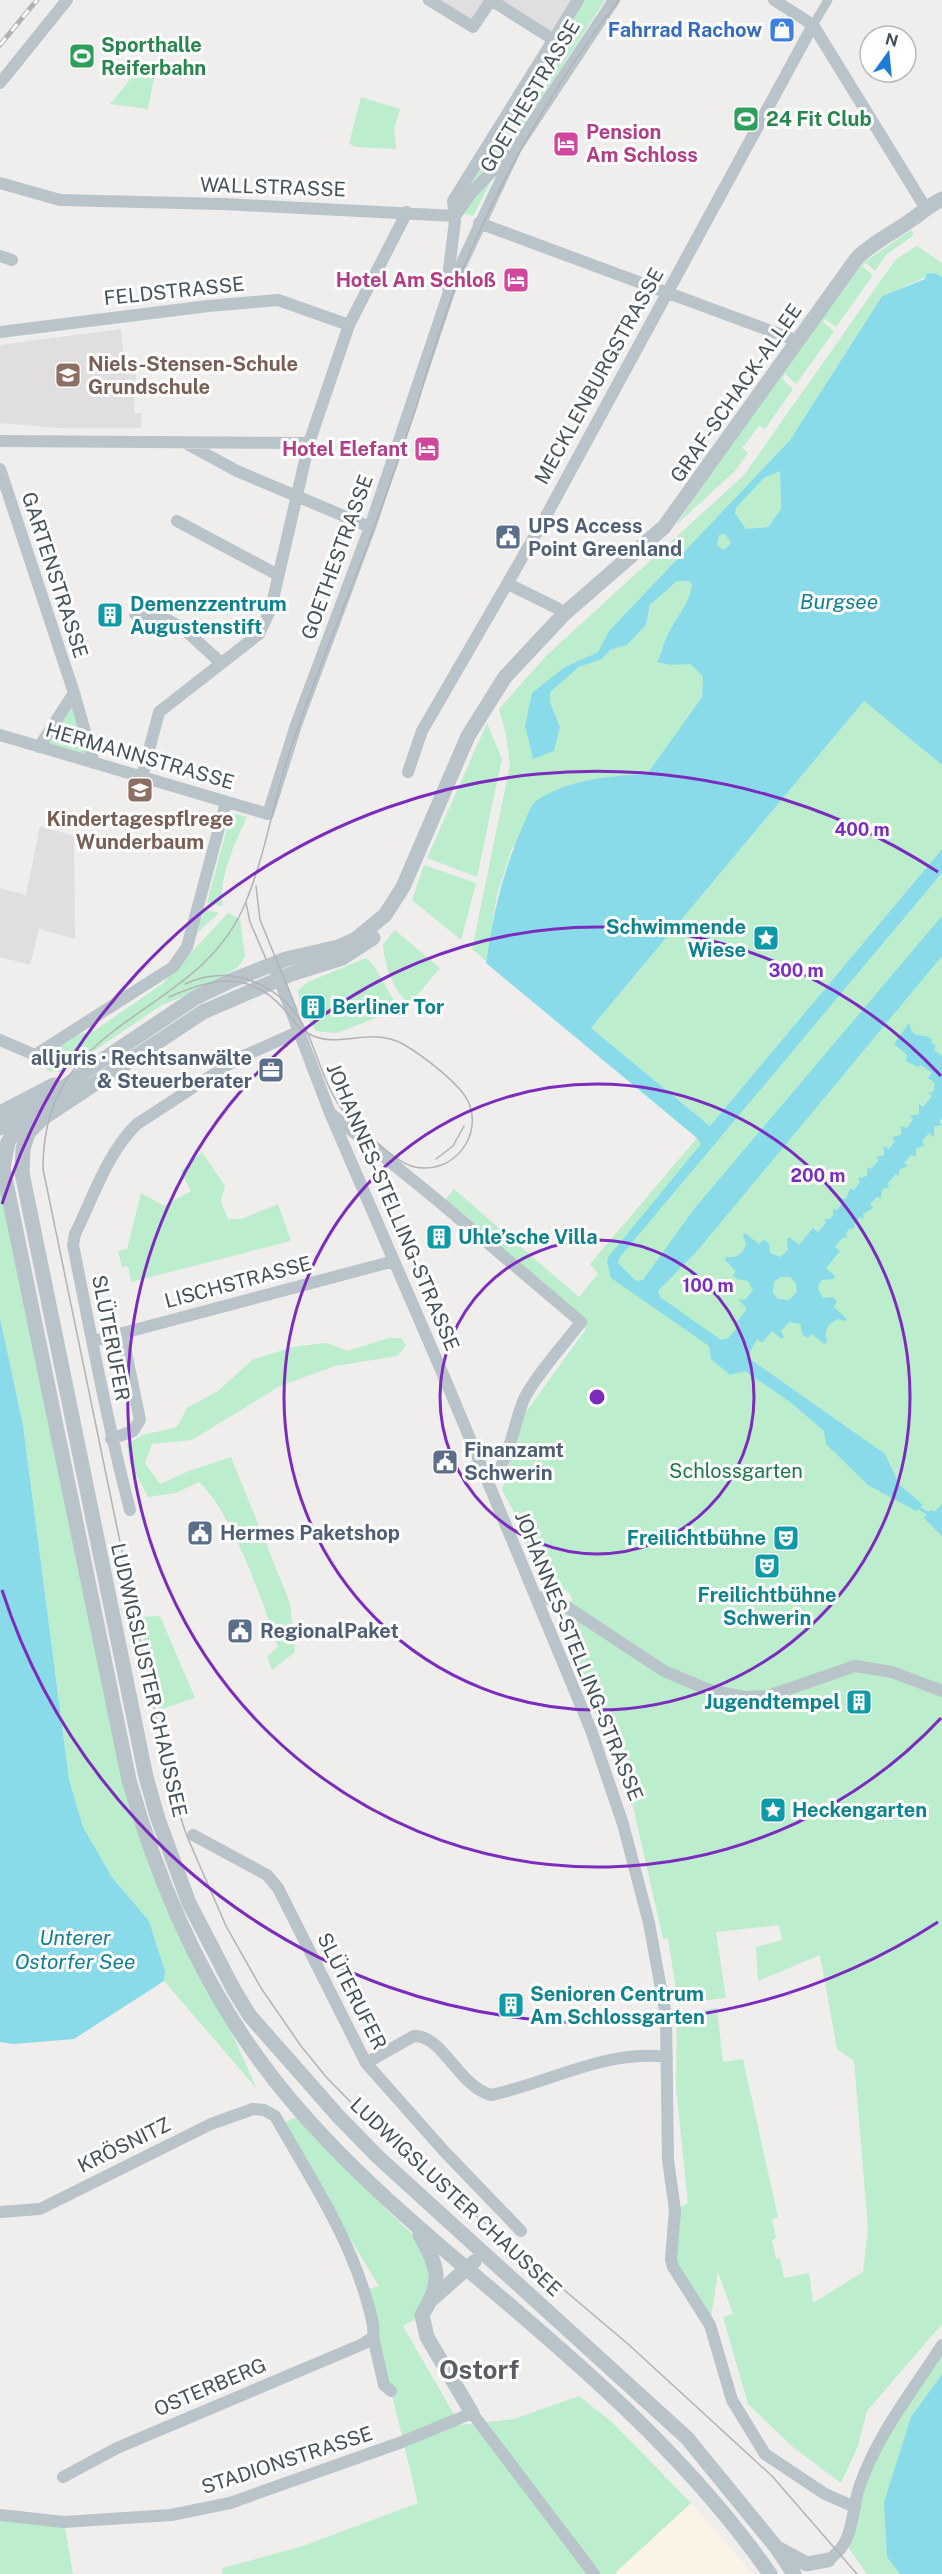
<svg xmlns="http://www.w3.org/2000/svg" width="942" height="2574" font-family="'Public Sans',sans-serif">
<rect width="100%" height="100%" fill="#f0eded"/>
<path fill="#fbf4e6" d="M691,2503L753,2574H617L616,2572Z"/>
<path fill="#e1dedf" d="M429,0H578L554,40L491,1L473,27Z
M121,329L125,368L136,370L134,413H142L141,428H60L0,423V345Z
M40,826L74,836L75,939L39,929L30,965L0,957V888L26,895Z"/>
<path fill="#bcedcc" d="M578,0H605L501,162L473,216L462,213L459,186Z
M133,76L154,78L148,109L110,104Z
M361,97L400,109L394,128L396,149L356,147L349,144Z
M911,230L914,235L887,254L875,271L866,263L862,266L873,275L836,327L825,319L823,322L834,331L796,384L785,374L782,379L793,389L765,429L759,426L742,448L748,453L735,471L676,525L728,447L863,263Z
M917,246L942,263V277L935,273L882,296L790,440L609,631L598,652L565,667L525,726L533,759L560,727L550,702L549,692L579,667L602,659L610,650L627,644L646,625L650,605L677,581H689L692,584C690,604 675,618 667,635C663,644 662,653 657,662L670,665L690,663L703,676L702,697L647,774L600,778L512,848L497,895L486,961L472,949L510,765L506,735L499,709L546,656L744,475L896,259Z
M780,470L781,509L768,527L746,529L735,513L736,508L764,478Z
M725,534L731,543L724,550L717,545L719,535Z
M74,693L94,763L39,747Z
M864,701L942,765V849L710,1126L591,1028Z
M487,723L502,759L477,877L427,858Z
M231,813L247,817C235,843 218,877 223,906L207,903Z
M424,865L476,883L461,940L412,900Z
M942,873V2324L867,2411L858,2446L841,2483L793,2447L748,2404L723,2317L733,2314L718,2272L710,2325C679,2277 671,2269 675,2210L688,2203L676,2088L677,2015L717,2008L723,2062L743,2059L778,2217L772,2219L776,2238L772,2240L776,2259L780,2258L784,2278L809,2273L813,2303L863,2272L868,2229L854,2061L837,2049L820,1955L758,1981L756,1947L782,1940L779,1925L716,1932L726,1998L678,2003L668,1938L663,1939L633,1806L558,1621L572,1600L570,1594L544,1573L532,1548L528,1552L519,1521L502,1490L523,1416L586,1329L442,1204L454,1189L579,1297L598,1274L590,1264L697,1138L708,1151Z
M204,909L219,913L197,933Z
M228,913L240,919L245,957L237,968L185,996L162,1005L88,1055L82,1053L74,1063L68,1061L61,1072L48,1071L43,1066V1058L49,1051L77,1035L94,1031L162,984Z
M395,930L440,968L409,1005C392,987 385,968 383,944Z
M366,958L374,966L399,1009L337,1033L316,1031L306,1017L326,1009L320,996L300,1004L298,990L308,982Z
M202,1152L225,1186L221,1201L228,1219H241L278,1204L291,1241L131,1282L128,1266L122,1267L118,1251L127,1249L141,1193L164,1206L191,1191L181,1171Z
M0,1165L129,1780L203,1970L257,2089L164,1981L165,1971L149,1921L112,1877L83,1827L69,1779L23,1425L0,1318Z
M389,1338H402L406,1346L397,1356L335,1366L280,1386L192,1440L152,1444L145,1463L160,1484L189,1471L231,1457L290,1603L295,1652L272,1670L267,1656L278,1647C263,1603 232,1512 199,1482L176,1493L148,1497L130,1464L127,1444L143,1435L177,1427L187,1408L218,1391L252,1360L292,1347L327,1343L347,1351Z
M160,1616L195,1698L159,1710L139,1617Z
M297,2117L386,2209L429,2250L435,2262L422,2315L403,2326L460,2425L514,2419L579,2396L612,2422L691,2503L616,2572L617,2574H222L223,2568L303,2546L418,2503L367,2290L379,2286L280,2124Z
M942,2345V2374L911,2417L887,2557L900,2574H867L846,2544L883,2432Z
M0,2515L64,2522L73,2574H0Z"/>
<path fill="#8adbe9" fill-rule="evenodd" d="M935,273L942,277V765L864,701L591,1028L710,1126L942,849V873L620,1257L618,1263L636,1281L643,1280L694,1209L942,916V956L698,1250L658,1291L660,1297L721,1340L728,1338L740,1325L737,1321L747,1309L738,1299L745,1300L753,1290L748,1281L737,1279L733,1275L736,1271L725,1260L726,1257C738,1258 744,1254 746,1243L743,1236L745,1233L759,1244L763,1240L769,1243L770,1253L780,1257L788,1250L787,1239L789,1237L799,1245L813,1228L818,1232L826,1223L824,1219H830L833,1215V1209L837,1210L844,1202L841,1199H846L850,1188L854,1190L860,1182L858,1178L867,1176V1167L871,1169L879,1160L876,1157L884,1155V1146L889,1149L895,1141L892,1137L901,1135V1126L907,1128L913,1119L909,1116L919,1114V1104L923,1107L932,1096L928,1093L933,1092L935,1083L928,1078L932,1073L921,1065L918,1067L906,1061L907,1055L894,1044L909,1023L911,1030L916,1035L926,1036L933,1040L931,1042L936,1046L934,1050L942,1056V1118L939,1122L942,1125L934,1127V1137L929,1133L922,1141L925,1146L916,1148V1157L911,1155L904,1163L908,1166L900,1169L898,1177L896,1174L887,1184L890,1187L882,1189L881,1198L877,1197L870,1204L873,1208L863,1214L864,1219L860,1217L854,1224L855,1228L849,1229L846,1233L847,1238L843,1237L835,1247L840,1251L826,1268L835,1276L834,1279L822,1280L819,1284L818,1289L823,1298L833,1297L837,1302L834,1307L847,1319L845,1321L838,1319C827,1324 824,1330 827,1342L824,1344L812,1334L808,1338L803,1335L800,1324L789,1322L781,1331L784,1337L782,1339L772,1331L762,1343L757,1339L747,1357L885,1454L899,1484L923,1505L916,1511L868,1485L826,1444L824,1431L790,1402L745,1371L730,1375L711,1359L709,1346L611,1278L607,1261L609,1256L701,1144L697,1138L486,963C493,913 504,867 525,821C528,814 531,805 536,801C569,779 609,776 647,774L702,697L703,676L690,664L670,665L657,662C662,653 663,644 667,636C675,618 690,604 692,584L689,581H677L650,605L646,625L627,645L610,650L602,659L579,667L550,692V702L560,727L554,751L533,759L525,726L532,693L565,667L598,652L609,631L790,440L882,296L925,279L926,274ZM780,471L781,509L768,527L746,529L735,513L736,508L764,478ZM725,534L731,543L724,550L717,545L719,535ZM781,1277H790L796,1283L797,1292L789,1300L778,1299L773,1293L774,1282Z
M0,1318L23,1425L69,1779L83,1827L112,1877L149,1921L165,1971L164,1981L74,2039L14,2044L0,2042Z
M942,1504V1536L924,1518L930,1510L935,1511Z
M942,2374V2574H900L887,2557L884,2502L911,2417Z"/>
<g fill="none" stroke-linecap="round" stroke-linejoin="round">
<path stroke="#8adbe9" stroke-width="3" d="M919,1508L929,1514"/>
<path stroke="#b9c3ca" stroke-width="9" d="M813,25L828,0"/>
<path stroke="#b9c3ca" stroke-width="12" d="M429,0L473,27L491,0L554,40
M774,0L813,25L925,207
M0,83L67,0
M0,183L60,200L223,204L455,216
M455,216L472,192L510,153
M479,223L798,341
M0,256L12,260
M447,286L455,221L453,201L578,0
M0,332L208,306L278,300L349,325
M0,441L309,443
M189,445L237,471L370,527
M0,469L74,693L94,763
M177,521L278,575
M508,584L557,608L564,614
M135,614L160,616L183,628L221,663
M0,735L268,814L296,725L370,527L451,286L516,148L614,0
M39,747L74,693
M408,772L422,731L540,527L813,25
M142,777L159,712L259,634L271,608L309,443L349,325L407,212
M276,971L330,1113L448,1386L591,1730L623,1824L649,1923L666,2016L668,2160L675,2210L671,2259L673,2267L710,2325L732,2400L765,2454L825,2494L855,2507
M0,1040L35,1055L173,967L187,947L226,802
M330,1113L436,1199L581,1322C563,1346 539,1371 525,1397C514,1419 509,1469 488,1481
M93,1341L394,1261
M111,1439L133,1431L140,1420L122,1333
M130,1510C107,1422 91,1334 73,1245L75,1234C93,1198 107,1153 137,1124L237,1059L300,1031
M536,1598L544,1597L567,1607L664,1671L709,1690L744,1697L768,1696L855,1666L892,1672L942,1691
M193,1835L267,1875L278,1888L366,2063L444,2151L521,2231
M366,2063L414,2036C443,2035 458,2086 491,2095C549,2083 606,2049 667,2057
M0,2212L40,2209L211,2124L253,2109L264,2110L275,2116C309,2176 348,2234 367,2301C370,2313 375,2324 373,2337L363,2344L117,2448L63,2477
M373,2337L384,2385L391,2391
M0,2515L64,2522L171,2515L230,2503L402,2442L472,2413L594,2574
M828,2560C856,2542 850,2513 860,2485C878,2433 913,2391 942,2345"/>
<path stroke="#b9c3ca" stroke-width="15" d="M0,1113L54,1085
M34,1115L23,1149L22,1173L146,1777L158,1819L189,1903L234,1990L250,2016L339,2117L378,2157L687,2438L776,2547L794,2574
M0,1128L23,1109
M30,1131L43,1118L203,1012L291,974L342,958L373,938
M420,2235C439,2268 443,2281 422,2315L427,2337L472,2413
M431,2300L474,2262
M781,2550L807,2564L828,2560
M770,2574C692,2462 590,2373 486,2285C417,2227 349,2169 290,2099C212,2007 162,1896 129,1780L3,1168L8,1142L22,1123L49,1098L92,1067L195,998L230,981L286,959L338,947L356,939L385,915L403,887L468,736L505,677L564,614L664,527L857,258C873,242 893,233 911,220C922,213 929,205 942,199"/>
<path stroke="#b0b3b8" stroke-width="1.5" d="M619,0C554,84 500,180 459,278C442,319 430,362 417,405C404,445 390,485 375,525C346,604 312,682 286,763C272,809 264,859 245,904C196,1021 42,1014 43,1169L170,1784L186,1834L226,1926L261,1988L301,2046L327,2078L395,2147L628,2344L772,2476L857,2574
M256,886L260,920L297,1010
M246,903L250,922L266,959
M169,997C210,979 247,969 282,1007C291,1017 298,1029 311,1035C341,1049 371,1026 403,1044C422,1055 459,1083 468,1101C484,1136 453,1175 415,1167C399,1163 386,1150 374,1140C362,1130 350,1121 341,1108C326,1087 318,1058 308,1034C285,986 234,962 185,984
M436,1159L453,1146L464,1126"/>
<defs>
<path id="rail" d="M0,45L37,0"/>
</defs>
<use href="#rail" stroke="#b0b3b8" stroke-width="5"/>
<use href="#rail" stroke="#fff" stroke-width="3" stroke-dasharray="9" stroke-linecap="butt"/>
</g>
<g fill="none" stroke="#7b2cbf" stroke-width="3">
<circle cx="597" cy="1397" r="157"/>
<circle cx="597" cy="1397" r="313"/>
<path d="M941 1718A470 470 0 1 1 941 1076"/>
<path d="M938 1922A626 626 0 0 1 2 1590M2 1204A626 626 0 0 1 938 872"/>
</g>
<defs>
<symbol id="shop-square" viewBox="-11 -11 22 22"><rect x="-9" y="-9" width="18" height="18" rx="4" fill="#3f7fe0" stroke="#fff"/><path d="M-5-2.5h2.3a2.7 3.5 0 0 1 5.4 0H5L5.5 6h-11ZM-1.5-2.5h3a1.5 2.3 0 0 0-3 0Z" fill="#fff"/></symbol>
<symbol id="stadium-square" viewBox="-11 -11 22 22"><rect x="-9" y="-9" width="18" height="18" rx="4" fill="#2e9e5b" stroke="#fff"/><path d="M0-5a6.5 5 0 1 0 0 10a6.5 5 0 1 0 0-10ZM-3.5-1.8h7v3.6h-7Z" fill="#fff"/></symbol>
<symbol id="hotel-square" viewBox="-11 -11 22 22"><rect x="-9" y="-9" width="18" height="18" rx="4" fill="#d1479c" stroke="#fff"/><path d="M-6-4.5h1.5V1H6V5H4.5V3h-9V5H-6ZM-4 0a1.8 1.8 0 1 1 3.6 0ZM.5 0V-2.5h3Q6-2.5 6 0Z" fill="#fff"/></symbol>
<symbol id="school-square" viewBox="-11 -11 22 22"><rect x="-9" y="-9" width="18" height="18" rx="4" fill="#8d6e63" stroke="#fff"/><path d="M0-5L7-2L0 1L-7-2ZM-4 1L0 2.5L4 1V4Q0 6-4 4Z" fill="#fff"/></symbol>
<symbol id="civic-square" viewBox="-11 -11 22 22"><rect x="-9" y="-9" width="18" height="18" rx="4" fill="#5c6f8a" stroke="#fff"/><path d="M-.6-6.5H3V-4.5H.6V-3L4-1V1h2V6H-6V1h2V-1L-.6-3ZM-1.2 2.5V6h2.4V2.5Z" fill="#fff"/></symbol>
<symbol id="building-square" viewBox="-11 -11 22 22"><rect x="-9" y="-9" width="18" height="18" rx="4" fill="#0f9aa8" stroke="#fff"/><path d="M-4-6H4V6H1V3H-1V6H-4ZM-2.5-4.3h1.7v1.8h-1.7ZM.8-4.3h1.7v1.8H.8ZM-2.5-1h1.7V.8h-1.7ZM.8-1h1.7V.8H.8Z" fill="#fff"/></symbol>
<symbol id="sight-square" viewBox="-11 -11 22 22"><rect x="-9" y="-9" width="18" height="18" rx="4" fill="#0f9aa8" stroke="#fff"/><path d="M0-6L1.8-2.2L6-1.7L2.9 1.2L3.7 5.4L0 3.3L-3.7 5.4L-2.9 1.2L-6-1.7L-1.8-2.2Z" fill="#fff"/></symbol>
<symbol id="office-square" viewBox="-11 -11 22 22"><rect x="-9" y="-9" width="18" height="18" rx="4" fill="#5c6f8a" stroke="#fff"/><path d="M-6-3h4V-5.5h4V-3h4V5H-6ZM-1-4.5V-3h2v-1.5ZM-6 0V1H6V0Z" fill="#fff"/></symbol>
<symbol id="theatre-square" viewBox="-11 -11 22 22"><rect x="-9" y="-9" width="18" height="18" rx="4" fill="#0f9aa8" stroke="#fff"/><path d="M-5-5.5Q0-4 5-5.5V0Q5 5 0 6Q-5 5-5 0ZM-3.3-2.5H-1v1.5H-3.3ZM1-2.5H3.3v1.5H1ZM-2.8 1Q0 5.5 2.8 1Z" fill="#fff"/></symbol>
</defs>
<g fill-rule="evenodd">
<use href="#shop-square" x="767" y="15" width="30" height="30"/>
<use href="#stadium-square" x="67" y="41" width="30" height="30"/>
<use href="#stadium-square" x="731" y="104" width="30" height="30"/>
<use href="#hotel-square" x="551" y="129" width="30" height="30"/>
<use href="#hotel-square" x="501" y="265" width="30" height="30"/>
<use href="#school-square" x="53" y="360" width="30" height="30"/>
<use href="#hotel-square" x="412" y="434" width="30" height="30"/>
<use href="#civic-square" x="493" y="522" width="30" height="30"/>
<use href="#building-square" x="95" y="600" width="30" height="30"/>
<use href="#school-square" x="125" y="775" width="30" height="30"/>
<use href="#sight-square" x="751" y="923" width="30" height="30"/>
<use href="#building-square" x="298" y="992" width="30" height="30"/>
<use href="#office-square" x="256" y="1055" width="30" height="30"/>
<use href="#building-square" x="424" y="1222" width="30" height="30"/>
<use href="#civic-square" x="430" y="1447" width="30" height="30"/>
<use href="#civic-square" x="185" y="1518" width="30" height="30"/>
<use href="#theatre-square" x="771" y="1523" width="30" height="30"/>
<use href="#theatre-square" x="752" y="1551" width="30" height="30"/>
<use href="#civic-square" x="225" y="1616" width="30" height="30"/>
<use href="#building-square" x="844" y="1687" width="30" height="30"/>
<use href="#sight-square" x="758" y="1795" width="30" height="30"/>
<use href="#building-square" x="496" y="1990" width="30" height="30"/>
</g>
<g text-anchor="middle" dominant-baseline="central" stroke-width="6" stroke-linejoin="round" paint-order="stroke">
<g font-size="20" font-weight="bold" fill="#366cbe" stroke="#fff" text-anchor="end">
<text x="762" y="30">Fahrrad Rachow</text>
</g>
<g font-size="20" font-weight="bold" fill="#27864d" stroke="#fff" text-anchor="start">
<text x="101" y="45">Sporthalle<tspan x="101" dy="23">Reiferbahn</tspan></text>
<text x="766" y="119">24 Fit Club</text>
</g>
<g font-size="20" fill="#46525a" stroke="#fff">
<text transform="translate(530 96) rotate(-59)">GOETHESTRASSE</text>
<text transform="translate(273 187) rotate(2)">WALLSTRASSE</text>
<text transform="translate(174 291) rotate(-6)">FELDSTRASSE</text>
<text transform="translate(599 376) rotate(-61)">MECKLENBURGSTRASSE</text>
<text transform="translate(736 393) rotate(-55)">GRAF-SCHACK-ALLEE</text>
<text transform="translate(337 557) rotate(-70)">GOETHESTRASSE</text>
<text transform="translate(55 575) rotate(72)">GARTENSTRASSE</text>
<text transform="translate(140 756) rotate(16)">HERMANNSTRASSE</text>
<text transform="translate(393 1207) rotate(67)">JOHANNES-STELLING-STRASSE</text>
<text transform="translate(238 1282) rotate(-15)">LISCHSTRASSE</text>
<text transform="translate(111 1338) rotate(79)">SLÜTERUFER</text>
<text transform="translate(579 1656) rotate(68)">JOHANNES-STELLING-STRASSE</text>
<text transform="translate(149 1680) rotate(77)">LUDWIGSLUSTER CHAUSSEE</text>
<text transform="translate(352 1991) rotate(63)">SLÜTERUFER</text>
<text transform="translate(124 2145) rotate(-26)">KRÖSNITZ</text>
<text transform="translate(456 2197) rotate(43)">LUDWIGSLUSTER CHAUSSEE</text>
<text transform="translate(210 2387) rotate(-23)">OSTERBERG</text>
<text transform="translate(287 2460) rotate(-18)">STADIONSTRASSE</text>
</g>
<g font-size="20" font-weight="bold" fill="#b23c85" stroke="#fff" text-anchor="end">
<text x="586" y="132" text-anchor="start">Pension<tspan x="586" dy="23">Am Schloss</tspan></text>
<text x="496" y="280">Hotel Am Schloß</text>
<text x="408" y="449">Hotel Elefant</text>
</g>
<g font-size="20" font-weight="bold" fill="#785e54" stroke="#fff" text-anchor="start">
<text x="88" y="364">Niels-Stensen-Schule<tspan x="88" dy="23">Grundschule</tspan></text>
<text x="140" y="819" text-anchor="middle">Kindertagespflrege<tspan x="140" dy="23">Wunderbaum</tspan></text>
</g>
<g font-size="20" font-weight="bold" fill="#4e5e75" stroke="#fff" text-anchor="start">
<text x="528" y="526">UPS Access<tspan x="528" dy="23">Point Greenland</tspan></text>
<text x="252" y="1058" text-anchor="end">alljuris · Rechtsanwälte<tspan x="252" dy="23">&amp; Steuerberater</tspan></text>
<text x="464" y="1450">Finanzamt<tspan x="464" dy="23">Schwerin</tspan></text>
<text x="220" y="1533">Hermes Paketshop</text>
<text x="260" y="1631">RegionalPaket</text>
</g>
<g font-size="20" font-weight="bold" fill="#0d838f" stroke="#fff" text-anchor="start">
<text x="130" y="604">Demenzzentrum<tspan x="130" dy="23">Augustenstift</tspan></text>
<text x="746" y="927" text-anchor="end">Schwimmende<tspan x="746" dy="23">Wiese</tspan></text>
<text x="332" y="1007">Berliner Tor</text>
<text x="458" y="1237">Uhle’sche Villa</text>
<text x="766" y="1538" text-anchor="end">Freilichtbühne</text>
<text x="767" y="1595" text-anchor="middle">Freilichtbühne<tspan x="767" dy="23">Schwerin</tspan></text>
<text x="840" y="1702" text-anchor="end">Jugendtempel</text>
<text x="792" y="1810">Heckengarten</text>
<text x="530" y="1994">Senioren Centrum<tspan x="530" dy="23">Am Schlossgarten</tspan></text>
</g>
<g font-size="20" fill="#197943" stroke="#fff">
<text x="736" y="1471">Schlossgarten</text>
</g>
<g font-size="21" font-style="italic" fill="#108194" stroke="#fff">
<text x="839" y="601">Burgsee</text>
<text x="75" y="1937">Unterer<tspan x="75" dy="24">Ostorfer See</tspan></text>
</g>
<g font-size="26" font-weight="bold" fill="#5a5e62" stroke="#fff">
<text x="479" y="2369">Ostorf</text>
</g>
</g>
<circle cx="597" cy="1397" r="9" fill="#7b2cbf" stroke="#fff" stroke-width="3"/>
<g font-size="18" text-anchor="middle" font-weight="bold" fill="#7b2cbf" stroke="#fff" stroke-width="6" stroke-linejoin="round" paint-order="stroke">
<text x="862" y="836">400 m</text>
<text x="796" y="977">300 m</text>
<text x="818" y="1182">200 m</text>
<text x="708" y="1292">100 m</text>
</g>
<g transform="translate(888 54) rotate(15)"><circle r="28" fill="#ffffff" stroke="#b5babd" stroke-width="1.5"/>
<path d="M0-4.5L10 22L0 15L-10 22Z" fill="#1e7bd9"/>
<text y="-9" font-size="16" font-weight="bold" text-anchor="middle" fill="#46525a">N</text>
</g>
</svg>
